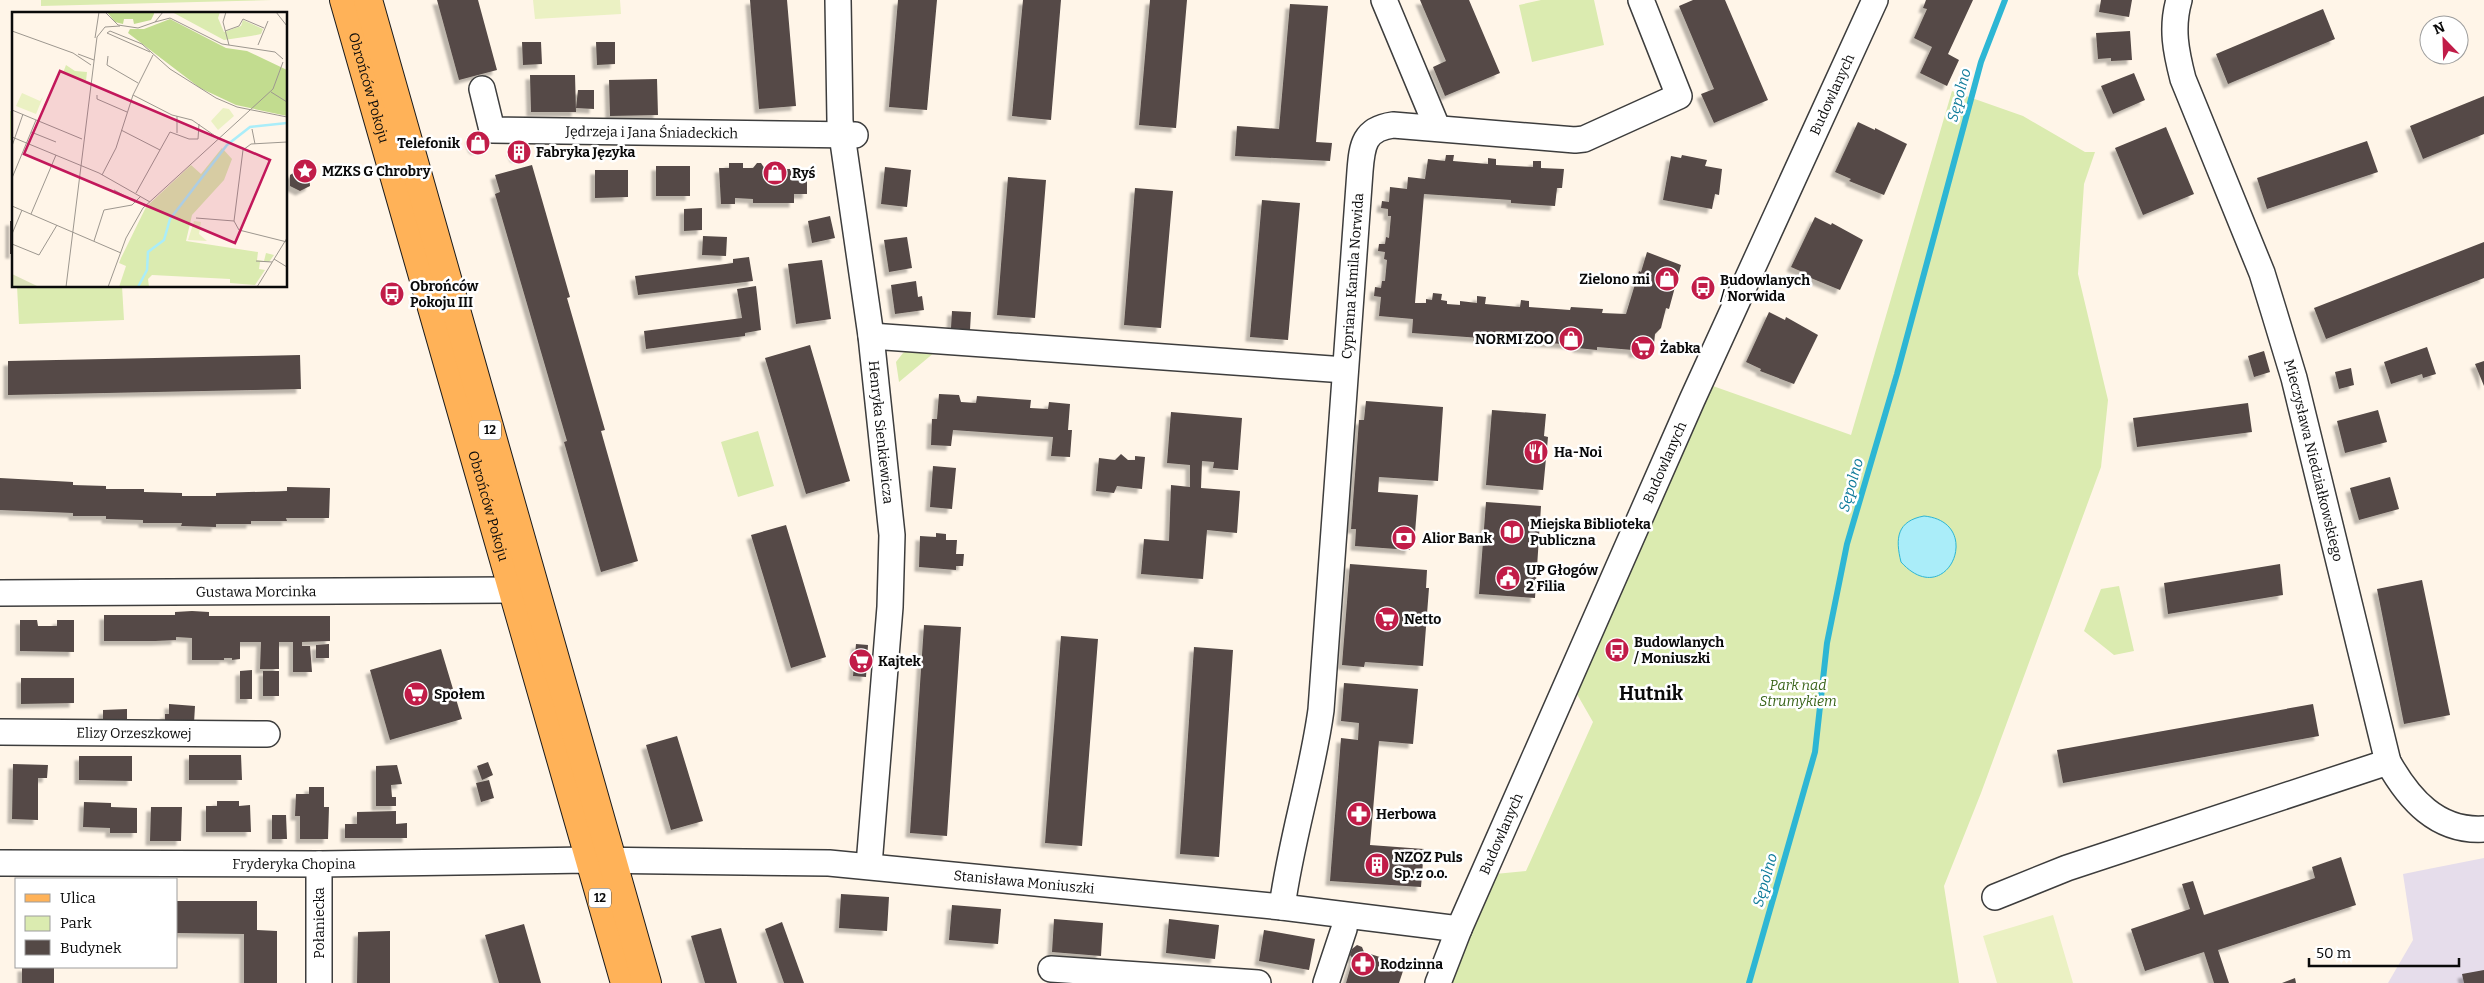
<svg xmlns="http://www.w3.org/2000/svg" width="2484" height="983" font-family="Bitter,serif">
<defs>
<filter id="shadow"><feDropShadow dx="-4.5" dy="4.5" stdDeviation="1" flood-color="#0004"/></filter>
</defs>
<rect width="100%" height="100%" fill="#fff5e8"/>
<path fill="#e6ddeb" d="M2484,858V983H2388L2413,940L2403,874Z"/>
<path fill="#dbebb0" d="M41,0H272L41,6Z
M1541,0H1594L1604,45L1532,62L1519,5Z
M1952,91L2023,116L2085,152H2095L2084,184L2078,274L2108,400L2101,467L1981,793L1944,886L1959,983H1452L1495,874L1526,871L1593,722L1574,689L1710,385L1851,435Z
M10,111H14V140H10Z
M17,286H122L124,320L19,324Z
M909,350L935,352L899,382L896,362L903,353Z
M758,431L774,486L738,497L721,442Z
M2119,586L2134,651L2114,655L2084,631L2101,589Z"/>
<path fill="#ebf1c3" d="M533,0H620L621,14L535,19Z
M2053,915L2073,983H1997L1983,936Z"/>
<path fill="#aaedf9" stroke="#2db6d4" d="M1924,516C1986,522 1947,613 1901,562C1895,538 1897,521 1924,516Z"/>
<g fill="none" stroke-linecap="round" stroke-linejoin="round">
<path stroke="#2db6d4" stroke-width="6" d="M1749,983L1815,752L1827,643L1847,544L1897,374L1981,62L2005,0"/>
</g>
<path fill="#544946" filter="url(#shadow)" d="M437,0H478L497,70L459,80Z
M750,0H787L796,106L759,109Z
M898,0H937L927,110L889,107Z
M1023,0H1061L1051,120L1012,116Z
M1150,0H1187L1176,128L1139,125Z
M1420,0H1469L1500,73L1445,96L1433,67L1446,61Z
M1693,0H1725L1768,100L1714,123L1701,94L1714,89L1679,6Z
M1926,0H1973L1948,54L1959,60L1947,86L1920,73L1932,47L1914,38L1927,9L1923,8Z
M2101,0H2132L2129,17L2099,12Z
M1290,4L1328,6L1316,142L1332,143L1330,161L1235,156L1237,126L1279,129Z
M2323,9L2335,39L2228,84L2216,54Z
M2130,31L2132,60L2111,61V58L2098,59L2096,33Z
M522,42H541L542,64L523,65Z
M596,42H615V64L597,65Z
M2134,73L2145,100L2113,114L2101,86Z
M530,75H575L576,112H531Z
M657,79L658,115L610,116L609,80Z
M578,90H594V109L576,108Z
M2484,96V134L2423,159L2410,126Z
M1858,122L1875,130V128L1907,144L1884,195L1849,181L1851,179L1835,172Z
M2166,127L2194,194L2143,215L2115,148Z
M481,133L486,147L476,150L473,148L470,139Z
M2367,141L2378,172L2267,209L2257,178Z
M523,147L526,155L515,158L512,150Z
M1446,155H1454L1453,161L1488,164V158L1496,159V165L1533,167V161H1541V168L1564,169L1562,188H1557L1555,206L1511,203V200L1424,194L1415,303H1426V299L1432,300L1433,293L1442,294L1441,300L1447,301V304L1460,305V301L1477,303V296L1486,297L1485,304L1520,307L1521,300L1529,301V307L1570,310L1571,307L1603,309L1602,313L1626,314L1639,271L1641,272L1647,252L1681,265L1669,309L1666,308L1661,328L1655,334L1654,344H1651V354L1633,353V350L1597,347V350L1577,348V345L1412,333L1413,319L1379,316L1381,297L1374,296L1375,287L1381,288L1382,281H1385L1387,260L1384,259L1385,252L1378,251L1379,244H1385L1386,237L1389,238L1391,216H1388V209L1381,208L1382,201L1389,202L1390,187L1407,189L1408,177L1425,179L1428,159L1445,161Z
M1682,155L1707,160L1705,166L1722,169L1719,195L1715,194L1712,209L1663,200L1671,156L1681,158Z
M729,163H743V168H753L757,163H761L765,169H769V166L777,164L780,169H797V173L807,172V194H794V203H753V199L735,198V204H721L719,168H729Z
M532,165L570,297L567,298L605,430L601,431L638,561L601,572L564,442L567,441L495,194L500,192L495,175Z
M656,166H690V196H656Z
M885,167L911,170L907,207L881,204Z
M300,169L309,174L310,186L300,191L290,186V175Z
M595,170H628V197L595,198Z
M1008,177L1046,180L1035,318L997,315Z
M1135,188L1173,191L1161,328L1124,325Z
M1262,200L1300,203L1288,340L1250,337Z
M702,208V230L684,231V209Z
M830,216L835,238L812,243L808,221Z
M1815,217L1831,225L1832,223L1863,240L1840,290L1806,276L1807,274L1791,267Z
M10,221H14V254H10Z
M703,236L727,237L726,256L702,255Z
M907,237L912,268L889,272L884,240Z
M2484,242V278L2326,339L2314,308Z
M749,257L753,281L638,295L635,276L733,263V259Z
M822,260L831,319L796,324L788,264Z
M916,281L918,297L922,296L924,310L895,314L891,285Z
M756,286L761,330L745,333V336L646,349L644,331L742,318L737,289Z
M952,311L971,312L970,330L951,328Z
M1769,312L1785,320L1786,317L1818,335L1794,384L1760,371L1761,369L1746,362Z
M810,345L850,481L806,494L765,358Z
M2427,347L2436,374L2423,378L2422,374L2391,384L2384,362Z
M2264,351L2270,372L2254,377L2248,356Z
M300,355L301,389L8,395V361Z
M2484,361V386L2475,364Z
M2351,368L2354,385L2339,389L2335,372Z
M939,394L959,395L961,402L976,403L977,396L1031,400L1030,408L1048,409L1049,402L1070,404L1068,430H1072L1070,457L1051,456L1053,437L953,430L951,446L931,445L932,419H937Z
M1366,401L1443,407L1438,481L1379,477L1378,492L1418,495L1415,533H1411L1410,550L1355,546L1356,529H1351L1359,420H1364Z
M2248,403L2252,432L2137,447L2133,418Z
M1492,410L1546,414L1544,436L1548,437L1543,490L1486,485Z
M2378,410L2387,442L2345,453L2337,421Z
M1171,412L1242,418L1238,470L1213,468L1214,462L1202,461L1201,488L1240,491L1237,533L1207,530L1203,579L1141,574L1144,539L1169,541L1171,485L1190,487V465L1167,463Z
M1121,454L1128,460H1135V456L1145,457L1142,489L1117,486L1114,493L1096,491L1099,458L1115,460Z
M933,466L956,468L952,509L930,507Z
M2390,477L2399,509L2359,520L2350,488Z
M0,478L73,482V485L106,486V489H144V492L182,493V496H216V493L287,491V487L330,488L329,518H286L287,521H251V524H216V527L181,526L182,523H143V520L106,519V516H73V513L0,510Z
M1486,502L1541,506L1535,598L1479,594Z
M786,525L826,657L791,668L751,535Z
M936,533L946,534V540H957L956,554H964L963,566H956V570L919,567L920,536L936,537Z
M1350,564L1427,570L1426,588H1429L1423,666L1365,662L1364,667L1342,665Z
M2280,564L2283,595L2168,614L2164,583Z
M2422,580L2450,715L2404,724L2377,589Z
M192,611L209,612V616H330V641L302,642V646H310L312,672H293V642H279V669H260L261,642H240V659L232,660V658H224V660H192V638L176,637V640L155,641H104V615H175V612Z
M20,620H37L38,626H57V620H74V652L20,651Z
M924,625L961,627L947,836L910,833Z
M1061,636L1098,639L1082,846L1045,843Z
M329,644V658H316V645Z
M856,644L868,645L866,677L853,676Z
M1194,647L1233,650L1219,857L1180,854Z
M441,649L462,719L390,740L370,670Z
M252,670V699H240V671Z
M263,671H279V696H263Z
M21,678H74V703L21,704Z
M1344,683L1418,689L1413,744L1379,741L1370,845L1424,849L1421,887L1330,881L1341,738L1358,740L1359,723L1341,721Z
M169,704L195,706L194,723L165,724V714H169Z
M2313,704L2319,736L2063,783L2057,750Z
M127,709V725H103V710Z
M677,736L703,821L671,830L646,745Z
M189,755H241L242,780H189Z
M79,756H132V781L79,780Z
M488,762L493,775L482,780L477,766Z
M13,764L48,765L47,778H38V820L12,819Z
M397,765L402,784L391,785L392,797H396V806H376V766Z
M489,780L494,798L481,802L476,783Z
M309,787H324V807H329L328,839H300V816H295L296,794H309Z
M217,801H239V806L250,805L251,832H206V806H217Z
M84,802L111,803V807L137,808V833H110V828L83,827Z
M151,807H182L181,841H150Z
M396,811V824L407,823V838H345V824H357V812Z
M272,815H286L287,839H272Z
M2341,857L2356,905L2218,950L2229,983H2214L2204,952L2145,971L2131,929L2190,909L2182,884L2193,881L2204,915L2315,878L2312,867Z
M841,894L889,897L887,931L839,928Z
M176,901H257V930L277,931V983H244V934L176,933Z
M952,905L1001,909L998,944L949,940Z
M1054,919L1103,923L1101,956L1052,952Z
M1169,919L1219,925L1215,959L1166,953Z
M782,922L804,983H784L765,929Z
M524,924L541,983H499L485,935Z
M721,928L737,983H705L691,936Z
M1264,930L1315,939L1309,970L1259,961Z
M390,931V983H357L358,932Z
M1357,945L1362,947L1364,952L1405,965L1399,983H1346L1353,959L1350,955L1352,949Z
M22,967H54V983H22Z
M2484,970V983H2464L2462,974Z
M2295,978L2296,983H2282Z"/>
<g fill="none" stroke-linecap="round" stroke-linejoin="round">
<defs>
<g id="minor">
<path id="s1" d="M838,0L840,121L871,336L892,535L890,607L869,865"/>
<path d="M1384,0L1437,127"/>
<path id="s2" d="M2179,0C2171,28 2176,52 2183,79L2262,273L2274,312L2294,378L2388,762C2409,799 2437,832 2484,829"/>
<path id="s3" d="M482,89L492,130L855,135"/>
<path d="M871,336L1345,370"/>
<path id="s4" d="M0,593L513,590"/>
<path id="s5" d="M0,732L267,734"/>
<path id="s6" d="M0,863L319,864L588,860L829,863L1282,907L1459,929"/>
<path d="M319,864V983"/>
<path d="M1995,897L2067,868L2388,762"/>
<path id="s7" d="M1282,907C1291,840 1312,776 1321,710L1360,171C1362,145 1364,129 1393,125L1575,140L1584,139L1679,96L1641,0"/>
<path d="M1051,969L1258,983"/>
<path d="M1326,983L1344,929L1346,916"/>
<path id="s8" d="M1438,983L1459,929L1692,400L1875,0"/>
</g>
<g id="major">
<path id="s9" d="M344,0L625,983"/>
<path d="M368,0L647,983"/>
</g>
</defs>
<use href="#minor" stroke="#3d3d3d" stroke-width="28"/>
<use href="#major" stroke="#1b1b1b" stroke-width="30"/>
<use href="#minor" stroke="#fff" stroke-width="25"/>
<use href="#major" stroke="#ffb258" stroke-width="28"/>
</g>
<defs>
<symbol id="shop-disc" viewBox="-11 -11 22 22"><circle r="9.5" fill="#c11c48" stroke="#fff"/><path d="M-5-2.5h2.3a2.7 3.5 0 0 1 5.4 0H5L5.5 6h-11ZM-1.5-2.5h3a1.5 2.3 0 0 0-3 0Z" fill="#fff"/></symbol>
<symbol id="building-disc" viewBox="-11 -11 22 22"><circle r="9.5" fill="#c11c48" stroke="#fff"/><path d="M-4-6H4V6H1V3H-1V6H-4ZM-2.5-4.3h1.7v1.8h-1.7ZM.8-4.3h1.7v1.8H.8ZM-2.5-1h1.7V.8h-1.7ZM.8-1h1.7V.8H.8Z" fill="#fff"/></symbol>
<symbol id="sight-disc" viewBox="-11 -11 22 22"><circle r="9.5" fill="#c11c48" stroke="#fff"/><path d="M0-6L1.8-2.2L6-1.7L2.9 1.2L3.7 5.4L0 3.3L-3.7 5.4L-2.9 1.2L-6-1.7L-1.8-2.2Z" fill="#fff"/></symbol>
<symbol id="bus-disc" viewBox="-11 -11 22 22"><circle r="9.5" fill="#c11c48" stroke="#fff"/><path d="M-5-6H5V4H4V6H2V4H-2V6H-4V4H-5ZM-3.5-4V0h7V-4ZM-3.5 1.2v1.5H-2V1.2ZM2 1.2v1.5H3.5V1.2Z" fill="#fff"/></symbol>
<symbol id="supermarket-disc" viewBox="-11 -11 22 22"><circle r="9.5" fill="#c11c48" stroke="#fff"/><path d="M-6-5.5h2.5l.6 2H6L4.5 2H-2.5L-4.4-4H-6ZM-1.5 3.2a1.3 1.3 0 1 0 .1 0ZM3 3.2a1.3 1.3 0 1 0 .1 0Z" fill="#fff"/></symbol>
<symbol id="restaurant-disc" viewBox="-11 -11 22 22"><circle r="9.5" fill="#c11c48" stroke="#fff"/><path d="M-5-6h1v4h1v-4h1v4h1v-4h1v5L-1.5 .5V6h-2V.5L-5-1ZM5-6V6H3V1.5H1.5Q1.5-4 5-6Z" fill="#fff"/></symbol>
<symbol id="library-disc" viewBox="-11 -11 22 22"><circle r="9.5" fill="#c11c48" stroke="#fff"/><path d="M-6-4Q-3-5.5-.7-3.5V5Q-3 3-6 4ZM6-4Q3-5.5 .7-3.5V5Q3 3 6 4Z" fill="#fff"/></symbol>
<symbol id="bank-disc" viewBox="-11 -11 22 22"><circle r="9.5" fill="#c11c48" stroke="#fff"/><path d="M-6-4H6V4H-6ZM0-2.3a2.3 2.3 0 1 0 0 4.6a2.3 2.3 0 1 0 0-4.6Z" fill="#fff"/></symbol>
<symbol id="civic-disc" viewBox="-11 -11 22 22"><circle r="9.5" fill="#c11c48" stroke="#fff"/><path d="M-.6-6.5H3V-4.5H.6V-3L4-1V1h2V6H-6V1h2V-1L-.6-3ZM-1.2 2.5V6h2.4V2.5Z" fill="#fff"/></symbol>
<symbol id="pharmacy-disc" viewBox="-11 -11 22 22"><circle r="9.5" fill="#c11c48" stroke="#fff"/><path d="M-2-6h4v4h4v4h-4v4h-4v-4h-4v-4h4Z" fill="#fff"/></symbol>
</defs>
<g fill-rule="evenodd">
<use href="#shop-disc" x="464" y="129" width="28" height="28"/>
<use href="#building-disc" x="505" y="138" width="28" height="28"/>
<use href="#sight-disc" x="291" y="157" width="28" height="28"/>
<use href="#shop-disc" x="761" y="159" width="28" height="28"/>
<use href="#shop-disc" x="1653" y="265" width="28" height="28"/>
<use href="#bus-disc" x="1689" y="274" width="28" height="28"/>
<use href="#bus-disc" x="378" y="280" width="28" height="28"/>
<use href="#shop-disc" x="1557" y="325" width="28" height="28"/>
<use href="#supermarket-disc" x="1629" y="334" width="28" height="28"/>
<use href="#restaurant-disc" x="1522" y="438" width="28" height="28"/>
<use href="#library-disc" x="1498" y="518" width="28" height="28"/>
<use href="#bank-disc" x="1390" y="524" width="28" height="28"/>
<use href="#civic-disc" x="1494" y="564" width="28" height="28"/>
<use href="#supermarket-disc" x="1373" y="605" width="28" height="28"/>
<use href="#bus-disc" x="1603" y="636" width="28" height="28"/>
<use href="#supermarket-disc" x="847" y="647" width="28" height="28"/>
<use href="#supermarket-disc" x="402" y="680" width="28" height="28"/>
<use href="#pharmacy-disc" x="1345" y="800" width="28" height="28"/>
<use href="#building-disc" x="1363" y="851" width="28" height="28"/>
<use href="#pharmacy-disc" x="1349" y="950" width="28" height="28"/>
</g>
<g text-anchor="middle" dominant-baseline="central" stroke-width="5" stroke-linejoin="round" paint-order="stroke">
<g fill="#fff" stroke="#545454" stroke-width="1">
<rect x="479" y="420.5" width="22" height="19" rx="4"/>
<rect x="589" y="888.5" width="22" height="19" rx="4"/>
</g>
<g font-size="12" font-weight="bold" fill="#0a0a0a">
<text x="490" y="430">12</text>
<text x="600" y="898">12</text>
</g>
<g font-size="14" fill="#0a0a0a" stroke="#fff">
<text stroke="none"><textPath href="#s9" startOffset="91">Obrońców Pokoju</textPath></text>
<text stroke="none"><textPath href="#s8" startOffset="972">Budowlanych</textPath></text>
<text stroke="none"><textPath href="#s3" startOffset="202">Jędrzeja i Jana Śniadeckich</textPath></text>
<text stroke="none"><textPath href="#s7" startOffset="636">Cypriana Kamila Norwida</textPath></text>
<text stroke="none"><textPath href="#s1" startOffset="435">Henryka Sienkiewicza</textPath></text>
<text stroke="none"><textPath href="#s2" startOffset="484">Mieczysława Niedziałkowskiego</textPath></text>
<text stroke="none"><textPath href="#s8" startOffset="568">Budowlanych</textPath></text>
<text stroke="none"><textPath href="#s9" startOffset="526">Obrońców Pokoju</textPath></text>
<text stroke="none"><textPath href="#s4" startOffset="256">Gustawa Morcinka</textPath></text>
<text stroke="none"><textPath href="#s5" startOffset="134">Elizy Orzeszkowej</textPath></text>
<text stroke="none"><textPath href="#s8" startOffset="162">Budowlanych</textPath></text>
<text stroke="none"><textPath href="#s6" startOffset="294">Fryderyka Chopina</textPath></text>
<text stroke="none"><textPath href="#s6" startOffset="1025">Stanisława Moniuszki</textPath></text>
<text transform="translate(319 923) rotate(-90)">Połaniecka</text>
</g>
<g font-size="14" font-weight="bold" fill="#0a0a0a" stroke="#fff" text-anchor="start">
<text x="460" y="143" text-anchor="end">Telefonik</text>
<text x="536" y="152">Fabryka Języka</text>
<text x="322" y="171">MZKS G Chrobry</text>
<text x="792" y="173">Ryś</text>
<text x="1650" y="279" text-anchor="end">Zielono mi</text>
<text x="1720" y="280">Budowlanych<tspan x="1720" dy="16">/ Norwida</tspan></text>
<text x="410" y="286">Obrońców<tspan x="410" dy="16">Pokoju III</tspan></text>
<text x="1554" y="339" text-anchor="end">NORMI ZOO</text>
<text x="1660" y="348">Żabka</text>
<text x="1554" y="452">Ha-Noi</text>
<text x="1530" y="524">Miejska Biblioteka<tspan x="1530" dy="16">Publiczna</tspan></text>
<text x="1422" y="538">Alior Bank</text>
<text x="1526" y="570">UP Głogów<tspan x="1526" dy="16">2 Filia</tspan></text>
<text x="1404" y="619">Netto</text>
<text x="1634" y="642">Budowlanych<tspan x="1634" dy="16">/ Moniuszki</tspan></text>
<text x="878" y="661">Kajtek</text>
<text x="434" y="694">Społem</text>
<text x="1376" y="814">Herbowa</text>
<text x="1394" y="857">NZOZ Puls<tspan x="1394" dy="16">Sp. z o.o.</tspan></text>
<text x="1380" y="964">Rodzinna</text>
</g>
<g font-size="14" font-style="italic" fill="#396419" stroke="#fff">
<text x="1798" y="685">Park nad<tspan x="1798" dy="16">Strumykiem</tspan></text>
</g>
<g font-size="15" font-style="italic" fill="#0f7b9a" stroke="#fff">
<text transform="translate(1959 95) rotate(-75)">Sępolno</text>
<text transform="translate(1851 485) rotate(-74)">Sępolno</text>
<text transform="translate(1765 880) rotate(-74)">Sępolno</text>
</g>
<g font-size="19" font-weight="bold" fill="#0a0a0a" stroke="#fff">
<text x="1651" y="693">Hutnik</text>
</g>
</g>
<g transform="translate(12 12)">
<rect width="275" height="275" fill="#fff5e8"/>
<path d="M160,0H208L206,6L212,20L229,14L231,8L251,17L249,22L239,24L212,28ZM54,53L63,59L75,60L74,69L51,61ZM210,136L220,147L212,168L180,203L174,229L246,240L245,248L252,249L254,241L262,243L257,250H248L247,257L253,258L243,273L218,271V267L140,263L136,267L137,275H107L114,254L107,251L109,246L134,195L179,153L189,162Z" fill="#dbebb0"/>
<path d="M95,0H142V2L139,8L122,12L121,7H112L111,12L103,10ZM158,7L214,36L235,39L275,58V104L224,93L188,76L116,21L118,17H132Z" fill="#c2dc8f"/>
<path d="M0,262L23,273L27,275H0Z" fill="#dce1b9"/>
<path d="M10,81L28,89L31,85L24,102L4,94ZM211,96L217,97L222,104L206,118L199,109ZM182,209L189,210L187,222L195,229L176,228Z" fill="#ebf1c3"/>
<path fill="none" stroke="#aaedf9" stroke-width="2.5" d="M126,275L135,258L136,240L152,228L158,207L215,133L238,115L275,111"/>
<path fill="none" stroke="#9d978f" stroke-width="1" d="M93,0L106,13L126,16L143,10L151,0M214,0L211,10L217,33M264,0L275,14M143,10L158,6L210,32L263,40L271,47M0,19L61,41L79,53M213,19L227,14L231,7L252,16M83,26L87,0M246,33L256,9M138,40L95,21L98,19L130,32L158,57L204,86L225,95L275,105M66,42L82,48M96,44L95,53L126,71M259,80L275,90M85,83V87L115,100M121,83L160,103L180,108L206,126M0,98L70,127M240,117L243,132M109,118L148,138M19,120L44,130M165,121V104M0,125L87,161L138,190M275,130L239,132L231,138L222,209L227,218L275,230M0,134L11,102M90,163L104,136L121,83L141,43M0,166L24,108M102,178L124,190M124,181L158,120L177,127H186L187,112M0,194L109,241M19,202L44,143M184,206L222,209M0,222L10,198M82,229L92,198L120,193L129,184M0,232L27,243L45,213M262,247L275,255M244,249L260,250M54,275L85,25L93,15L108,14M96,275L114,226L131,196L261,77L271,50M245,275L275,226"/>
<path fill="#c2185b" fill-opacity="0.15" stroke="#c2185b" stroke-width="2.5" d="M48,59L258,148L223,231L12,142Z"/>
<rect width="275" height="275" fill="none" stroke="#0a0a0a" stroke-width="2.5"/>
</g>
<rect x="15" y="878" width="162" height="90" fill="#ffffff" stroke="#9d9d9d"/>
<rect x="25" y="894" width="25" height="8" fill="#ffb258" stroke="#9d9d9d"/>
<text x="60" y="903" font-size="15" fill="#0a0a0a">Ulica</text>
<rect x="25" y="916" width="25" height="15" fill="#dbebb0" stroke="#9d9d9d"/>
<text x="60" y="928" font-size="15" fill="#0a0a0a">Park</text>
<rect x="25" y="940" width="25" height="15" fill="#544946" stroke="#9d9d9d"/>
<text x="60" y="953" font-size="15" fill="#0a0a0a">Budynek</text>
<g transform="translate(2444 40) rotate(337)"><circle r="24" fill="#ffffff" stroke="#9d9d9d"/>
<path d="M0-4L9 19L0 12L-9 19Z" fill="#c11c48"/>
<text y="-8" font-size="14" font-weight="bold" text-anchor="middle" fill="#0a0a0a">N</text>
</g>
<path d="M2309 958v8h150v-8" fill="none" stroke="#0a0a0a" stroke-width="2.5"/>
<text x="2316" y="958" font-size="15" fill="#0a0a0a" stroke="#ffffff" stroke-width="4" paint-order="stroke">50 m</text>
</svg>
